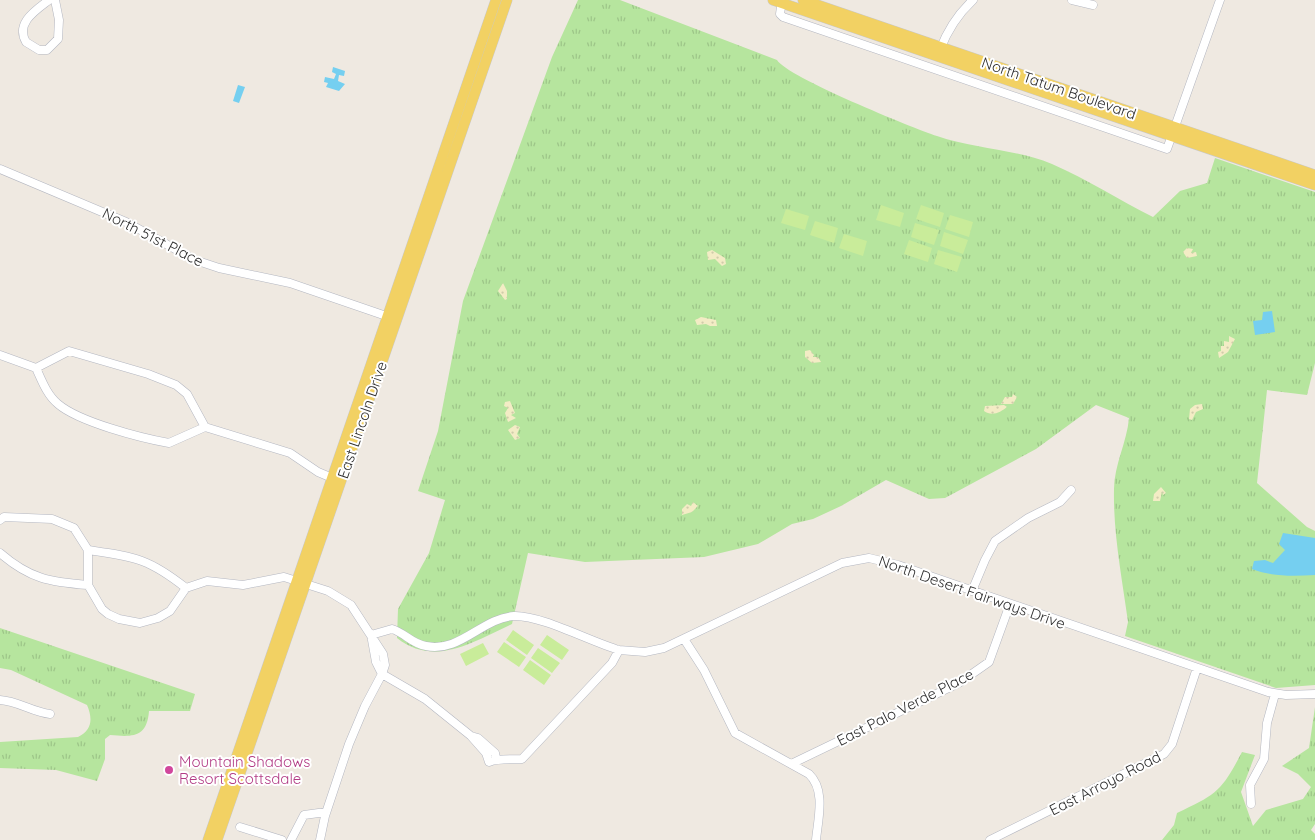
<svg xmlns="http://www.w3.org/2000/svg" width="1315" height="840" font-family="Quicksand,sans-serif">
<defs>
<pattern id="grass-tufts" width="24" height="20" patternUnits="userSpaceOnUse" patternTransform="scale(1.25)"><rect width="24" height="20" fill="#b6e59e"/><path d="M3 7l-1-3M5 7V3M7 7l1-3M15 17l-1-3M17 17v-4M19 17l1-3" fill="none" stroke="#9dc588"/></pattern>
<pattern id="sand-dots" width="8" height="8" patternUnits="userSpaceOnUse" patternTransform="scale(1.25)"><rect width="8" height="8" fill="#f3ecc5"/><path d="M2 2h.1M6 6h.1" fill="none" stroke="#d1cbaa" stroke-width="1.8" stroke-linecap="round"/></pattern>
</defs>
<rect width="100%" height="100%" fill="#efe9e1"/>
<path fill="url(#grass-tufts)" d="M578,0H620L777,60C787,77 913,128 937,136C975,149 1015,149 1052,164C1087,179 1119,200 1153,217L1180,191L1207,183L1215,158L1315,192V363L1307,395L1267,390L1257,483L1307,527L1315,531V685L1276,688L1125,636L1128,622C1122,578 1113,533 1114,489C1114,465 1127,442 1129,418L1096,405L1036,449L945,498L929,499L886,480L841,506L813,519L792,524L758,544L704,557L585,562L528,553L512,624C474,641 435,668 397,638L398,609L429,553L445,500L418,491L438,431L463,301L552,57Z
M0,628L195,694L190,711H149C147,738 132,737 110,735L105,739V759L97,781L56,770L0,768V742L78,737C92,730 93,719 87,705L11,670L0,668Z
M1315,707V824L1311,830L1315,834V840H1162L1174,825L1177,813C1217,794 1221,792 1242,752L1255,755L1241,792L1253,826L1266,810L1303,799L1311,787L1298,774L1282,766L1309,748Z"/>
<path fill="url(#sand-dots)" d="M1187,248L1193,249L1191,253L1196,252L1197,256L1187,258L1183,252Z
M712,250L725,258L726,264L722,266L715,259L708,260L707,252Z
M503,283L507,291V299L505,300L498,291Z
M701,317L716,320L717,326H710L706,324L697,325L695,320Z
M1229,336L1235,339L1228,352L1219,358L1218,352L1221,351V346H1224V341L1229,342Z
M810,350L814,355L813,357H818L821,362L812,363L805,357V351Z
M1013,394L1017,397L1013,404H1001L1005,397H1012Z
M510,401L515,413L511,415L516,418L508,422L505,413L508,408L504,406L505,402Z
M1202,404L1203,409L1196,412L1192,420L1189,419L1190,409L1195,405Z
M985,406L1004,405L1007,407C1001,412 992,417 984,411Z
M515,425L520,427L517,434L520,438L515,440L508,430Z
M1161,487L1166,493L1163,495L1162,492L1160,501H1153L1154,494Z
M693,502L698,506L692,512L682,515V509L687,504L691,506Z"/>
<path fill="#c9ec9a" d="M881,205L904,213L900,227L876,220Z
M921,205L944,213L940,227L916,219Z
M786,209L809,216L805,230L781,223Z
M950,215L973,222L969,237L945,229Z
M815,221L838,228L834,243L810,235Z
M915,223L939,230L934,245L911,237Z
M944,232L968,240L963,254L940,246Z
M844,234L867,241L863,256L839,248Z
M909,240L932,248L928,262L904,254Z
M938,250L962,257L957,272L934,264Z
M513,630L534,645L527,655L506,640Z
M547,635L569,650L562,660L540,645Z
M504,642L526,657L519,667L497,652Z
M483,643L489,654L466,666L460,654Z
M538,648L560,663L552,673L531,658Z
M530,660L551,675L544,685L523,670Z"/>
<path fill="#75cff0" d="M333,67L345,71L344,76L339,75L338,81L345,84L339,91L326,87L328,83L324,82L325,77L334,79L336,74L332,72Z
M238,85L245,87L239,103L233,101Z
M1272,311L1275,332L1255,335L1253,321L1262,320L1263,312Z
M1283,533L1315,538V575C1294,576 1272,577 1252,569L1254,561L1265,560L1273,563L1285,550L1279,544Z"/>
<g fill="none" stroke-linecap="round" stroke-linejoin="round">
<defs>
<path id="minor" d="M49,0C36,10 15,23 26,42L39,50H47L58,39L59,20L55,0
M782,0L780,14L783,17L1167,149L1220,0
M1072,0L1093,5
M940,50C947,31 958,14 973,0
M0,169L126,222L195,260L219,268L290,283L392,318
M0,355L36,368
M36,368L69,351L148,374L176,385L187,394L205,427
M36,368C42,381 47,395 58,404C79,422 141,438 169,443L205,427
M205,427L290,453L318,472L337,480
M0,520L4,517L52,519L74,528L88,550C135,557 148,558 186,588
M0,553C30,579 50,582 88,585L102,609L108,614L119,619L140,623L158,618L170,611L186,588L207,581L243,585L284,577L328,591L351,605L383,654L385,665L382,674L365,706L349,744L325,816L320,840
M88,585V550
M972,591L985,560L995,541L1028,518L1060,502L1071,490
M371,635L392,629C405,633 412,644 426,646C460,653 482,618 514,616C541,615 591,642 619,650L645,652L664,648L842,563L869,558L898,565L1268,692L1286,695L1315,694
M684,639L704,670L735,733L809,774C826,790 818,819 816,840
M372,640L376,662L382,674L425,699L471,736L478,738L495,753L496,759
M0,700C18,701 32,712 50,714
M471,736L486,753L489,762C499,758 511,760 522,759L612,663L619,650
M791,764L959,683L989,662L1010,604
M1251,804L1250,785L1264,759L1267,723L1275,694
M240,827L282,840
M291,840L304,815L326,812
M990,840L1164,754L1172,744L1197,668"/>
<path id="major" d="M773,0L1315,185
M803,0L1315,175
M208,840L496,0
M217,840L507,0"/>
</defs>
<use href="#minor" stroke="#b4b7c1" stroke-width="9"/>
<use href="#major" stroke="#c9c9c9" stroke-width="11"/>
<use href="#minor" stroke="#fff" stroke-width="8"/>
<use href="#major" stroke="#f2d163" stroke-width="10"/>
</g>
<circle fill="#d1479c" stroke="#fff" stroke-width="2" cx="169" cy="770" r="5"/>
<g text-anchor="middle" dominant-baseline="central" stroke-width="4" stroke-linejoin="round" paint-order="stroke">
<g font-size="15" fill="#2e2e2e" stroke="#fff">
<text transform="translate(1059 88) rotate(19)">North Tatum Boulevard</text>
<text transform="translate(153 237) rotate(27)">North 51st Place</text>
<text transform="translate(362 420) rotate(-71)">East Lincoln Drive</text>
<text transform="translate(972 592) rotate(19)">North Desert Fairways Drive</text>
<text transform="translate(905 707) rotate(-27)">East Palo Verde Place</text>
<text transform="translate(1105 783) rotate(-27)">East Arroyo Road</text>
</g>
<g font-size="15" fill="#b23c85" stroke="#fff" text-anchor="start">
<text x="179" y="761">Mountain Shadows<tspan x="179" dy="17">Resort Scottsdale</tspan></text>
</g>
</g>
</svg>
